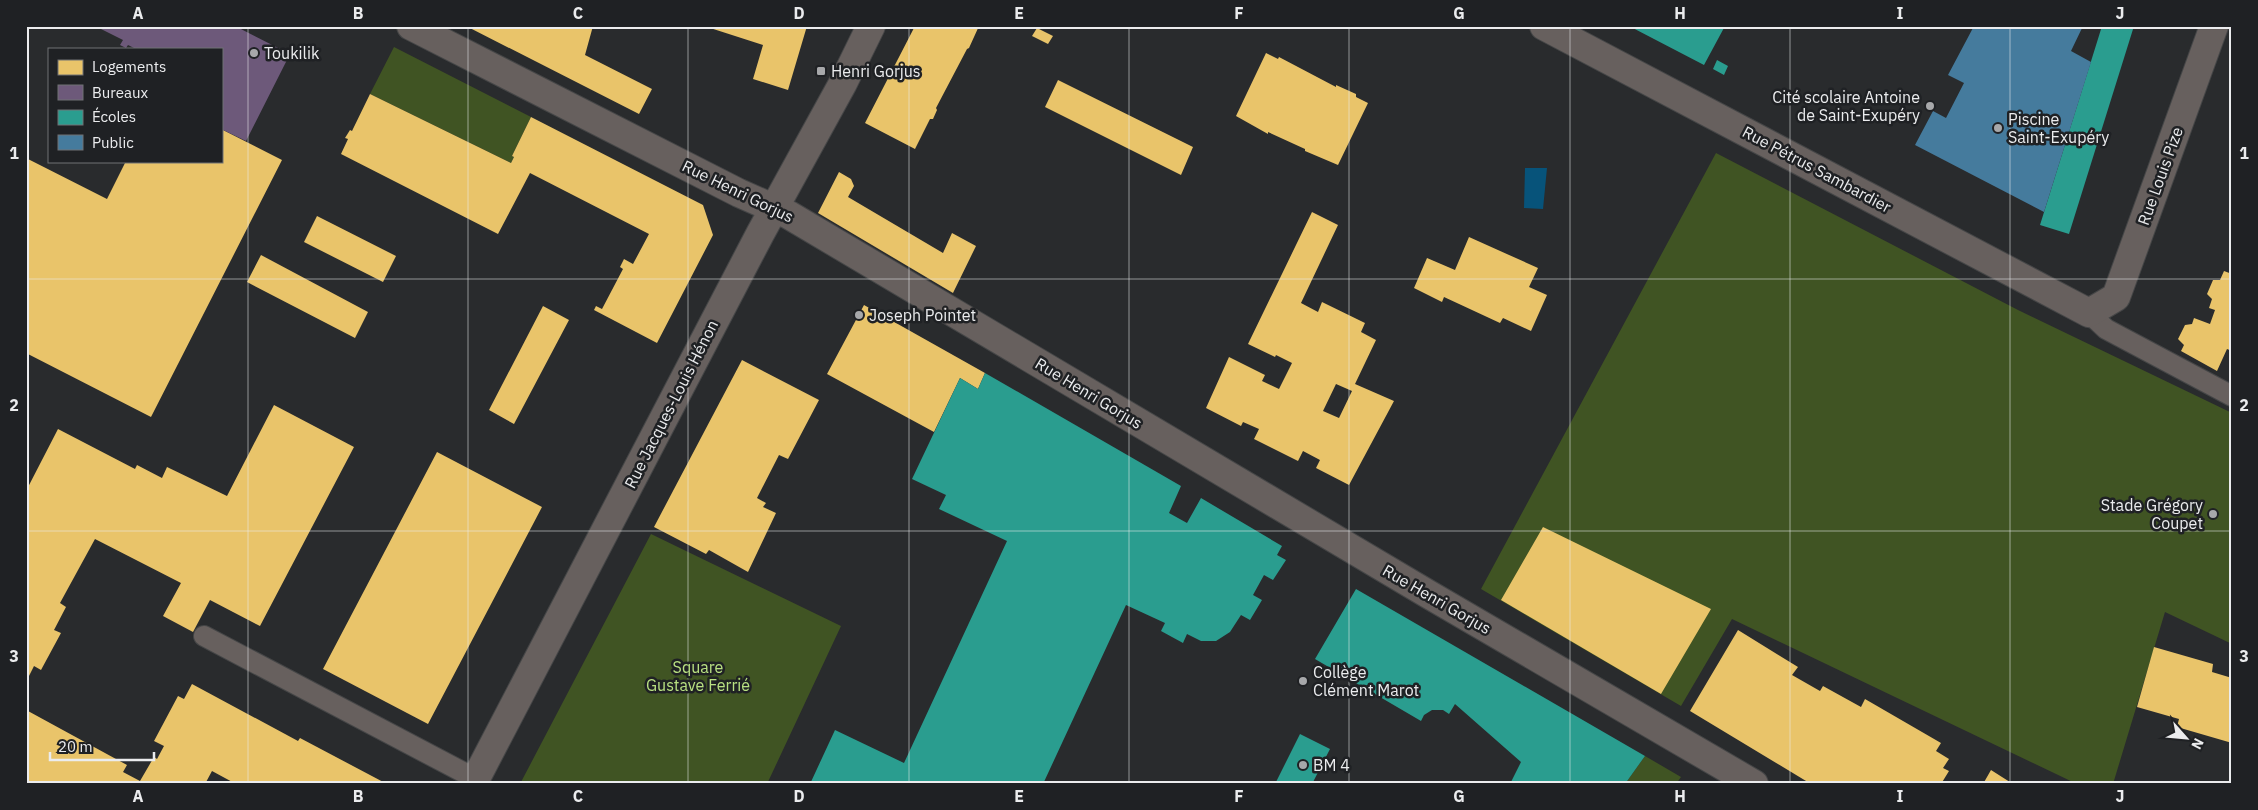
<svg xmlns="http://www.w3.org/2000/svg" width="2258" height="810" font-family="'IBM Plex Sans',sans-serif">
<rect width="100%" height="100%" fill="#292b2d"/>
<path fill="#405423" d="M394,47L531,117L512,156L514,157L511,163L370,94Z
M1716,153L2018,310L2232,413V644L2165,612L2113,784H2077L1732,619L1681,706L1481,589Z
M651,534L841,626L767,784H520Z
M1645,756L1681,777L1676,784H1625Z"/>
<path fill="#07537a" d="M1525,168H1547L1543,209L1524,208Z"/>
<path fill="#e9c46a" fill-rule="evenodd" d="M466,26H593L585,55L652,89L639,114Z
M704,26H807L788,90L753,79L763,45Z
M915,26H979L969,48L967,49L936,108L937,110L933,119H930L915,149L865,123Z
M1037,28L1053,36L1048,44L1032,36Z
M1266,53L1278,59L1279,57L1336,87V85L1356,94V97L1368,103L1338,165L1305,151V149L1268,132V134L1236,116Z
M1058,80L1193,147L1181,175L1045,107Z
M370,94L511,163L514,157L512,156L531,117L703,205L713,235L657,343L594,310L596,306L602,309L623,269L620,267L624,259L633,264L649,234L530,173L498,234L341,154L348,139L345,138L350,130L352,131Z
M221,129L282,160L151,417L26,353V158L107,199L126,161H221Z
M839,172L851,179L854,186L848,197L943,253L952,233L976,246L953,293L818,213Z
M1312,212L1338,225L1301,303L1318,312L1322,302L1365,323L1361,332L1376,340L1355,384L1394,401L1349,485L1316,468L1320,460L1303,451L1298,461L1254,439L1259,429L1243,422L1241,426L1206,408L1229,357L1265,375L1262,381L1279,389L1292,363L1276,355L1275,357L1248,344ZM1336,384L1352,391L1339,418L1323,411Z
M317,216L396,256L383,282L304,242Z
M1469,237L1538,268L1529,287L1547,295L1531,331L1503,318L1500,323L1444,297L1442,302L1414,288L1427,258L1455,270Z
M261,255L368,312L355,338L247,282Z
M2224,271L2232,274V351L2227,349L2217,371L2181,351L2184,345L2178,339L2185,325L2192,324L2194,318L2210,324L2215,310L2209,308L2212,299L2207,294L2213,280H2220Z
M864,305L985,373L978,389L960,378L934,432L827,374Z
M543,306L569,320L514,424L489,410Z
M742,360L819,400L788,459L779,455L757,498L766,503L763,507L776,513L748,572L709,550L706,554L654,527Z
M274,405L354,447L260,626L210,600L193,632L163,616L181,583L95,539L60,603L66,607L54,630L61,633L41,670L34,666L26,682V491L58,429L135,469L137,465L162,478L167,467L227,496Z
M437,452L542,507L428,724L323,669Z
M1543,527L1711,609L1661,694L1501,600Z
M1738,630L1798,667L1792,675L1820,691L1823,686L1861,707L1865,699L1941,743L1936,751L1949,759L1943,768L1949,771L1941,784H1811L1690,711Z
M2154,647L2213,664L2212,672L2232,678V743L2177,727L2179,719L2137,707Z
M192,684L298,741L300,738L387,784H236L212,771L205,784H26V715L28,711L127,765L123,772L140,781L154,757L157,759L164,746L154,741L178,696L184,699Z
M1991,770L2013,784H1983Z"/>
<path fill="#6d597a" d="M95,26H235L290,54L246,141L221,129V49H136L128,45L126,48L120,45L123,40Z"/>
<path fill="#2a9d8f" d="M1629,26H1725L1704,65Z
M2102,26H2134L2069,234L2040,225Z
M1717,60L1728,66L1724,75L1713,69Z
M985,373L1181,486L1169,513L1187,523L1201,498L1282,546L1277,555L1286,560L1273,580L1264,575L1253,595L1262,600L1250,620L1241,615L1230,632L1216,641H1201L1187,634L1183,643L1161,631L1165,623L1126,605L1043,784H810L835,730L904,763L1007,541L939,509L946,495L912,479L960,378L978,389Z
M1356,589L1645,756L1625,784H1510L1521,762L1455,704L1449,714L1443,710H1432L1424,715L1421,721L1315,659Z
M1300,734L1330,749L1312,784H1275Z"/>
<path fill="#457b9d" d="M1974,26H2083L2071,51L2091,62L2044,212L1915,145L1933,111L1946,118L1964,83L1948,75Z"/>
<g fill="none" stroke-linecap="round" stroke-linejoin="round">
<defs>
<path id="service" d="M2089,313L2106,329L2232,396
M204,636L476,779"/>
<path id="minor" d="M1544,26L2089,313L2116,297L2214,26
M773,208L789,215L1428,594L1754,784"/>
<path id="tertiary" d="M411,26L739,193L773,208
M473,784L760,234L843,83L871,26"/>
</defs>
<use href="#service" stroke="#454647" stroke-width="22"/>
<use href="#minor" stroke="#454647" stroke-width="30"/>
<use href="#tertiary" stroke="#454647" stroke-width="30"/>
<use href="#service" stroke="#67605e" stroke-width="20"/>
<use href="#minor" stroke="#67605e" stroke-width="28"/>
<use href="#tertiary" stroke="#67605e" stroke-width="28"/>
</g>
<path fill="none" stroke="#ebecee" stroke-width="1" stroke-opacity="0.55" d="M248,26V784M468,26V784M688,26V784M909,26V784M1129,26V784M1349,26V784M1570,26V784M1790,26V784M2010,26V784M26,279H2232M26,531H2232"/>
<g fill="#a7a8aa" stroke="#1f2124" stroke-width="2">
<circle cx="254" cy="53" r="5"/>
<rect x="816" y="66" width="10" height="10" rx="2.5"/>
<circle cx="1930" cy="106" r="5"/>
<circle cx="1998" cy="128" r="5"/>
<circle cx="859" cy="315" r="5"/>
<circle cx="2213" cy="514" r="5"/>
<circle cx="1303" cy="681" r="5"/>
<circle cx="1303" cy="765" r="5"/>
</g>
<g text-anchor="middle" dominant-baseline="central" stroke-width="5" stroke-linejoin="round" paint-order="stroke">
<g font-size="16" fill="#ebecee" stroke="#1f2124" text-anchor="start">
<text x="264" y="53">Toukilik</text>
<text x="831" y="71">Henri Gorjus</text>
<text x="1920" y="97" text-anchor="end">Cité scolaire Antoine<tspan x="1920" dy="18">de Saint-Exupéry</tspan></text>
<text x="2008" y="119">Piscine<tspan x="2008" dy="18">Saint-Exupéry</tspan></text>
<text x="869" y="315">Joseph Pointet</text>
<text x="2203" y="505" text-anchor="end">Stade Grégory<tspan x="2203" dy="18">Coupet</tspan></text>
<text x="1313" y="672">Collège<tspan x="1313" dy="18">Clément Marot</tspan></text>
<text x="1313" y="765">BM 4</text>
</g>
<g font-size="16" fill="#ebecee" stroke="#1f2124">
<text transform="translate(1817 169) rotate(28)">Rue Pétrus Sambardier</text>
<text transform="translate(2160 176) rotate(-70)">Rue Louis Pize</text>
<text transform="translate(738 191) rotate(26)">Rue Henri Gorjus</text>
<text transform="translate(1089 393) rotate(31)">Rue Henri Gorjus</text>
<text transform="translate(671 404) rotate(-63)">Rue Jacques-Louis Hénon</text>
<text transform="translate(1437 599) rotate(30)">Rue Henri Gorjus</text>
</g>
<g font-size="16" fill="#b9e182" stroke="#1f2124">
<text x="698" y="667">Square<tspan x="698" dy="18">Gustave Ferrié</tspan></text>
</g>
</g>
<rect width="2258" height="810" fill="none" stroke="#1f2124" stroke-width="55"/>
<rect x="48" y="48" width="175" height="115" fill="#1f2124" stroke="#717275"/>
<rect x="58" y="60" width="25" height="15" fill="#e9c46a" stroke="#717275"/>
<text x="92" y="72" font-size="15" fill="#ebecee">Logements</text>
<rect x="58" y="85" width="25" height="15" fill="#6d597a" stroke="#717275"/>
<text x="92" y="98" font-size="15" fill="#ebecee">Bureaux</text>
<rect x="58" y="110" width="25" height="15" fill="#2a9d8f" stroke="#717275"/>
<text x="92" y="122" font-size="15" fill="#ebecee">Écoles</text>
<rect x="58" y="135" width="25" height="15" fill="#457b9d" stroke="#717275"/>
<text x="92" y="148" font-size="15" fill="#ebecee">Public</text>
<g transform="translate(2186 738) rotate(117)" stroke="#1f2124" stroke-width="4" paint-order="stroke">
<path d="M0-4L9 19L0 12L-9 19Z" fill="#ebecee"/>
<text y="-8" font-size="14" font-weight="bold" text-anchor="middle" fill="#ebecee">N</text>
</g>
<path d="M50 752v8h104v-8" fill="none" stroke="#ebecee" stroke-width="2.5"/>
<text x="58" y="752" font-size="15" fill="#ebecee" stroke="#1f2124" stroke-width="4" paint-order="stroke">20 m</text>
<rect x="28" y="28" width="2202" height="754" fill="none" stroke="#ebecee" stroke-width="2"/>
<g font-size="16" text-anchor="middle" font-weight="bold" fill="#ebecee">
<text x="138" y="19">A</text>
<text x="358" y="19">B</text>
<text x="578" y="19">C</text>
<text x="799" y="19">D</text>
<text x="1019" y="19">E</text>
<text x="1239" y="19">F</text>
<text x="1459" y="19">G</text>
<text x="1680" y="19">H</text>
<text x="1900" y="19">I</text>
<text x="2120" y="19">J</text>
<text x="14" y="159">1</text>
<text x="2244" y="159">1</text>
<text x="14" y="411">2</text>
<text x="2244" y="411">2</text>
<text x="14" y="662">3</text>
<text x="2244" y="662">3</text>
<text x="138" y="802">A</text>
<text x="358" y="802">B</text>
<text x="578" y="802">C</text>
<text x="799" y="802">D</text>
<text x="1019" y="802">E</text>
<text x="1239" y="802">F</text>
<text x="1459" y="802">G</text>
<text x="1680" y="802">H</text>
<text x="1900" y="802">I</text>
<text x="2120" y="802">J</text>
</g>
</svg>
